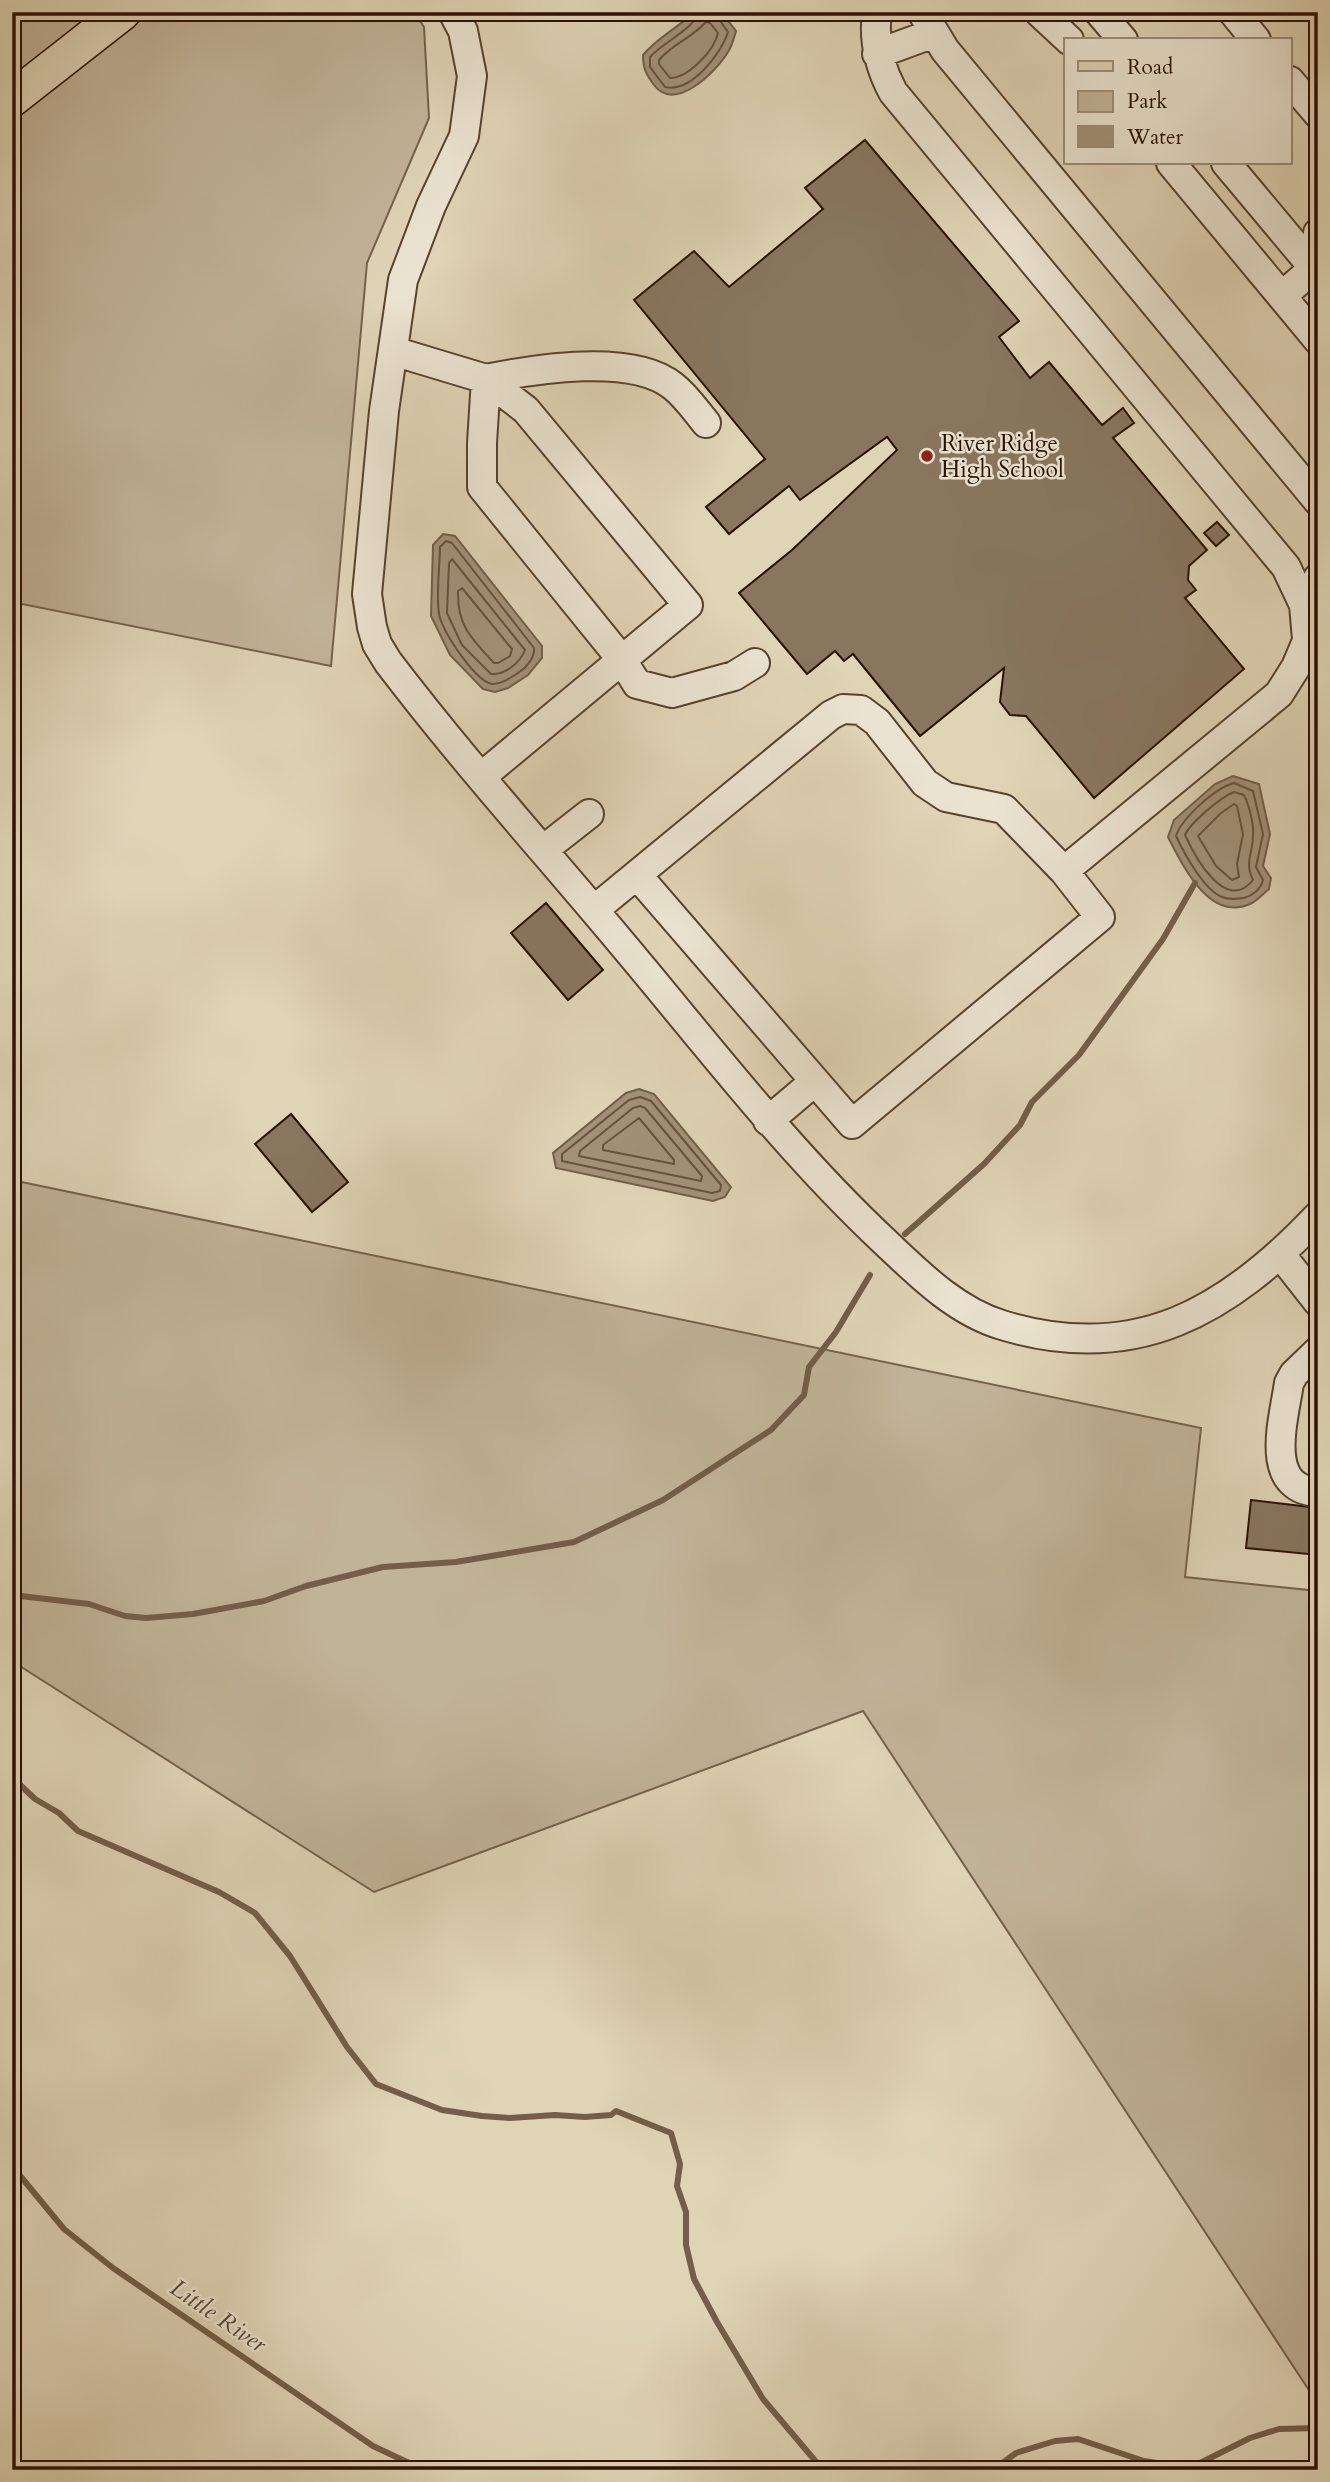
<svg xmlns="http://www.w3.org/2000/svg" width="1330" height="2482" font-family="Cardo,serif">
<rect width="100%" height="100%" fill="#e0d4b7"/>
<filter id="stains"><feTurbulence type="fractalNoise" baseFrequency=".00286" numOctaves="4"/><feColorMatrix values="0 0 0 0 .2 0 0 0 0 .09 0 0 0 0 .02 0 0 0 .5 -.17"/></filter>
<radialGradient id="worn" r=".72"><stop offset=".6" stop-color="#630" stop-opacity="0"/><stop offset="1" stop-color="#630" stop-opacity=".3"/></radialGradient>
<path fill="#c1b398" stroke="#75624c" stroke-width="2" d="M12,12H414L424,27L429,118L367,263L331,666L12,602Z
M12,1180L1201,1428L1185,1577L1318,1591V2404L863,1711L374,1892L12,1661Z"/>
<path fill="#a29279" stroke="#725e49" stroke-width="2" d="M694,12L722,13L736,31C734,38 732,46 728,52C716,72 675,113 654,85C646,74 643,69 643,55C658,37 678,28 694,12Z
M443,534L455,536L542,646V658L528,675L508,688L495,692L483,689L450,655L431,616L433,545Z
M1233,776L1259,784L1270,834L1263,866L1271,878L1269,889C1264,893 1258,900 1252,903C1210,924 1183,866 1168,837L1174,820L1215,784Z
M639,1089L654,1094L731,1187L725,1197L713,1201L556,1168L553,1153L626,1093Z"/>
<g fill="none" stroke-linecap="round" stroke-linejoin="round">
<path stroke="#66523c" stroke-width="2" d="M698,12C697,27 662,43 650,57V67L665,87C691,93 721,54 728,32L718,18L717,12
M706,22L710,23L718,33C714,51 688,78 670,78L659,64V60C672,44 692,38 706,22Z
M446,541L452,543L534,648C535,658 526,668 518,673C510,678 502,684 493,684C476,683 445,634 440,618C435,604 440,564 440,547Z
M452,559L525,650C520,663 505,675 491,674L462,645L447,613L449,563Z
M462,588L512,649L510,656L498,663H494C472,639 457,626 458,591Z
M1234,783L1253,791L1263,834L1256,867L1263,880C1261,889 1252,896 1244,898C1236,899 1229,900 1222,897C1204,890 1184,853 1176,836C1182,818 1215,788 1234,783Z
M1234,792L1244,795C1249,805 1254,824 1253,835C1253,854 1244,861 1253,880C1226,914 1195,857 1185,835C1190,823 1221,797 1234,792Z
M1234,804L1237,806L1243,834L1237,864L1239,877L1232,880L1216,866L1198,836L1221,813Z
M640,1097L651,1101L721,1185L720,1191L712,1193L562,1161V1154L629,1100Z
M640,1106L645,1108L702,1176L701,1181L579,1156L580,1151L633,1108Z
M639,1118L674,1160V1164L603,1150V1145Z"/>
<path stroke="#725e49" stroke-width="6" d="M905,1234L984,1164L1020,1125L1032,1102L1079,1055L1163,939L1195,883
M12,1595L89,1604L125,1616L146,1618L193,1614L264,1601L306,1586L383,1567L456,1562L574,1542L663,1500L771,1430L804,1395L809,1367L836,1332L870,1275
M12,1777L35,1799L59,1813L78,1831L219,1892L255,1913L290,1956L347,2047L376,2084L442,2110L482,2116L510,2118L555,2115L585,2117L611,2115L616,2111L671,2133L680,2164L677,2186L686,2212V2245L694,2279L717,2322L763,2399L823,2470
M12,2166L64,2229L113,2268L373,2446L424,2470
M993,2470L1016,2453L1055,2441L1078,2439L1144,2461L1190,2468L1250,2438L1279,2429L1318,2428"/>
</g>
<path fill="#88765f" stroke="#291100" stroke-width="2" d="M865,140L1019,321L999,337L1030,378L1049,362L1102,425L1123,408L1134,423L1113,438L1207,550L1189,566L1188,580L1196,590L1185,598L1244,669L1094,798L1026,716L1010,715L1000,702L1004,668L920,736L853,654L844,661L835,651L807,674L739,593L792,550L897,450L887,437L800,500L789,486L729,534L706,507L765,459L634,300L694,251L729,287L823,209L805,188Z
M1217,522L1229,535L1216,546L1204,533Z
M546,903L603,970L568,1000L511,933Z
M291,1114L348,1182L312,1212L255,1144Z
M1251,1500L1318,1508V1555L1246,1548Z"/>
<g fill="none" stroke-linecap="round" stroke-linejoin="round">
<defs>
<path id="minor" d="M453,12L463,31L472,76L464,136L431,206L403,280L384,411L367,594L372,627L377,644L388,662C461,758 542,848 619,940C706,1043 786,1149 884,1241C918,1273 955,1311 1002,1325C1136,1366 1228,1311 1318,1216
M877,12C873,41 879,66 893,92L1286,567L1304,605L1307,639
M922,12L945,50L1318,501
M1039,12L1069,40
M1099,12L1123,40
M1233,12L1256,40
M877,54L934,33
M1290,81L1318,114
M1171,163L1318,340
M1226,163L1318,273
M1282,296L1314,268L1318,233
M393,351L486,379L526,410L688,605L481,777
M706,423C696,411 686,396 673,386C632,353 535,369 486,379L482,443V487L622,660L637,684L672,693L734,676L755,663
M1311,621L1318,578
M543,850L589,814
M637,875L852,1124L1100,917L1064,871L1279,694L1296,667L1318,615
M594,910L831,715L843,709L861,710L877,722L925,783L946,797L1004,809L1064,871
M768,1121L814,1082
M1281,1255L1318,1302
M1318,1351L1294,1374L1289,1383C1284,1419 1262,1489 1318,1492"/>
<path id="major" d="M12,99L123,12"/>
</defs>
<use href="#minor" stroke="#57422e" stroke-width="32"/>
<use href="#major" stroke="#291100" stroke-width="38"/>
<use href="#minor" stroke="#ebe3d0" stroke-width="28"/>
<use href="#major" stroke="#e0d4b7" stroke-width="35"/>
</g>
<circle fill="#8f2418" stroke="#ebe3d0" stroke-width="2.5" cx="927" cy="456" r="7"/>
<g text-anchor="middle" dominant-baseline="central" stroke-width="5" stroke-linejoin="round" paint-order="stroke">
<g font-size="23" fill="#291100" stroke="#ebe3d0" text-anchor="start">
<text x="941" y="443">River Ridge<tspan x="941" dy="26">High School</tspan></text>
</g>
<g font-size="24" font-style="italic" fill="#594530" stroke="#ebe3d0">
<text transform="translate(218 2316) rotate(34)">Little River</text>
</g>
</g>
<rect width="1330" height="2482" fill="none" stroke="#e0d4b7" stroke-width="42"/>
<rect x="14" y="14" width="1302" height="2454" fill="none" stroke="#291100" stroke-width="3.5"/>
<rect x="21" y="21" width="1288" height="2440" fill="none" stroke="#291100" stroke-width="2"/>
<rect x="1064" y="38" width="228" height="126" fill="#ebe3d0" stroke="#9d8f7d" stroke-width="2"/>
<rect x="1078" y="61" width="35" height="10" fill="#e0d4b7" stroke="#9d8f7d" stroke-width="2"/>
<text x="1127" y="74" font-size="21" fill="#291100">Road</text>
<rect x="1078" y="91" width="35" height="21" fill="#c1b398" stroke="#9d8f7d" stroke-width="2"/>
<text x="1127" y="108" font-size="21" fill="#291100">Park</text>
<rect x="1078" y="126" width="35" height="21" fill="#a29279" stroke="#9d8f7d" stroke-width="2"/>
<text x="1127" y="144" font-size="21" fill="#291100">Water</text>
<rect width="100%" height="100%" filter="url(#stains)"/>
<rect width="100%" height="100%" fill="url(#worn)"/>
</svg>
